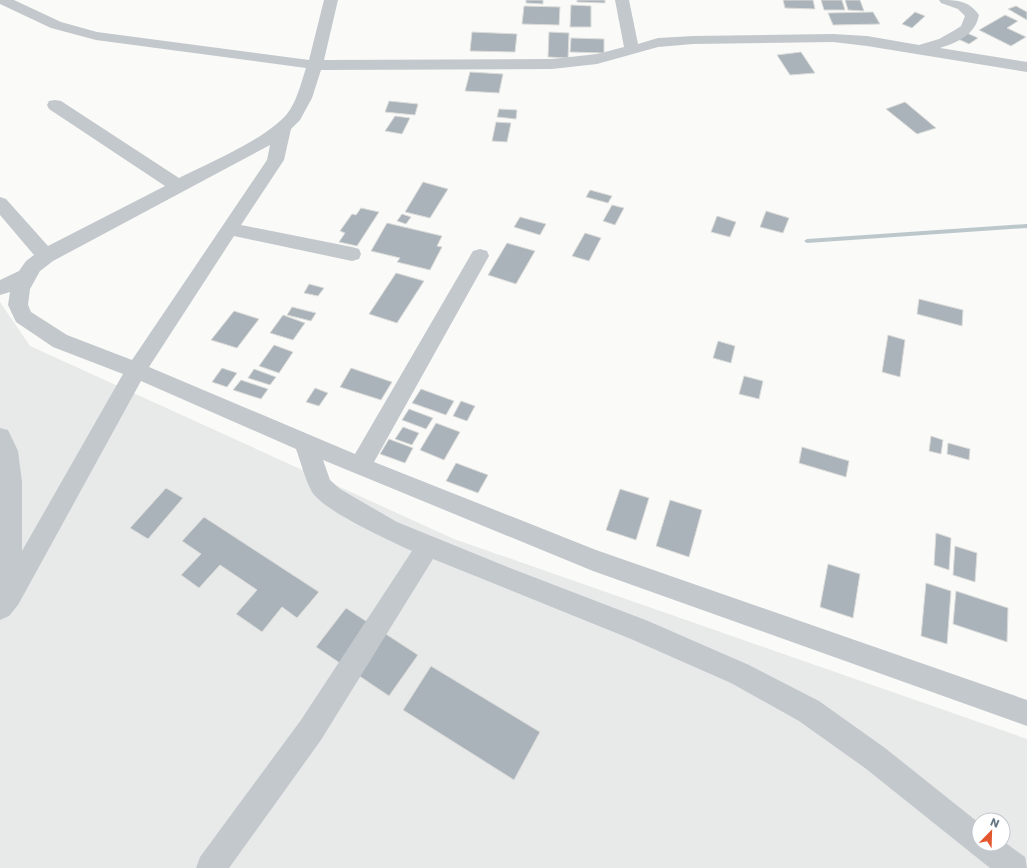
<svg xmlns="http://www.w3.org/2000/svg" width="1027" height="868" font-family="Poppins,sans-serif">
<rect width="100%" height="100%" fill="#fafaf8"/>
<path fill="#e8e9e9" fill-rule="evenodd" d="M0,302L30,346L454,539L1027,739V868H0ZM979,820H1003V844H979Z"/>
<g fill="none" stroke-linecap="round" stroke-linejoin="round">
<path fill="#bbc7cb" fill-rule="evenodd" d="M1027,224V228L807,243L804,241L807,239Z"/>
</g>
<path fill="#aab3b9" stroke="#dcdcda" d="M526,0H543V4L526,3Z
M577,0H605V3L577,2Z
M783,0H813L815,9L785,8Z
M821,0H842L845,10H824Z
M845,0H860L864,11L848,10Z
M571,5L591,6V27H570Z
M524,6L560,7L559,25L522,24Z
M1016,6L1027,12V20L1008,9Z
M873,12L880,24L833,25L828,13Z
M915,12L925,16L912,28L902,24Z
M1005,15L1018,21L1007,28L1026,37L1011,46L979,30Z
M472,32L517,34L515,52L470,51Z
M549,32L569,33L568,58L548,57Z
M967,33L978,38L969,44L958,39Z
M571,38L604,39V53L570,52Z
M801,52L815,73L790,75L777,55Z
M470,72L503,74L499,93L465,91Z
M389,101L418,104L415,115L385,112Z
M905,102L936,128L917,134L886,109Z
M499,109L517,110L516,119L497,117Z
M395,116L410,118L402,134L385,131Z
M496,122L511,123L507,142L492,141Z
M423,182L448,189L430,218L405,212Z
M590,190L612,196L608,203L586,197Z
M612,205L624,208L615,225L603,221Z
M361,208L379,212L357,246L339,242L345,233L340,231L352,214L356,215Z
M766,211L789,218L783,233L760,227Z
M402,214L411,217L406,224L397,221Z
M717,216L736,222L730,237L711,232Z
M520,217L546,224L540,235L514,227Z
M387,223L442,236L437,246L442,247L430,270L397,262L400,258L371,251Z
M585,233L601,238L589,261L572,256Z
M507,243L535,251L516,284L488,275Z
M396,273L424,281L397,323L369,314Z
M309,284L324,288L318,296L304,293Z
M919,299L963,310L962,326L917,314Z
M292,307L316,313L311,321L287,315Z
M234,311L259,319L237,348L211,340Z
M283,315L305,323L293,340L270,333Z
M888,335L905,340L900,377L882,372Z
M718,341L735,346L731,363L713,358Z
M274,345L293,352L279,373L259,366Z
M222,368L237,373L227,387L212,382Z
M351,368L392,382L381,400L340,387Z
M254,369L276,377L270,385L248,378Z
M744,376L763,381L759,399L739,394Z
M241,380L268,389L261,399L233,390Z
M315,388L328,393L319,406L306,402Z
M421,389L454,401L446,415L412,403Z
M461,401L475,406L467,421L453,416Z
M409,409L433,418L426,429L402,420Z
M436,423L460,432L444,460L420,450Z
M403,427L419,433L412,445L395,439Z
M931,436L943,440L941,454L929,451Z
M389,439L413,448L405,463L380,454Z
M948,443L970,449L969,460L947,454Z
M802,447L849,461L846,477L799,463Z
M456,463L488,475L478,493L446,481Z
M166,488L183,498L148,539L130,528Z
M620,489L649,498L636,540L606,530Z
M670,500L702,510L689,557L656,546Z
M204,517L319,592L297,618L282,607L262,632L236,614L257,590L220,565L199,588L181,575L201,554L182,541Z
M936,533L951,538L949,570L934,565Z
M955,546L977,553L975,582L953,575Z
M828,564L860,574L853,618L820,607Z
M926,583L951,591L947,644L921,636Z
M956,591L1008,608L1007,642L953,624Z
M346,608L418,655L389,696L316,647Z
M431,666L540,732L514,780L403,710Z"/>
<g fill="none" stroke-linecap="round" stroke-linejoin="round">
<path fill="#c3c8cc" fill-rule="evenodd" d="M0,0H14L61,22L97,32L309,60L324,0H338L324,60L552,59L597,54L624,47L615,0H629L638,44L658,38L693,36L833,34L867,36L919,45L939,39L955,30L961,26L965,16L958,9L941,3L939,0C957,0 968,0 979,15C975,35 958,42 940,48L1027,62V72L867,46L833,42L693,44L658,47L597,64L552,69L321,70L312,98L300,120L291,129L284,160L241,225L352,247L359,249L361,254L359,259L352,261L234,236L149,367L355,454L473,251L480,249L487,251L489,256L374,462L596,550L1027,700V726L593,571L323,460L330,480L340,489L397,522L510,568L648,621L749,665L819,701L885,748L979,823V844H1003V841L1025,857L1027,868H990L865,768L799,721L731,683L631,639L433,559L321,740L229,868H196L200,857L301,720L412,551C390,541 324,511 312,492C305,479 301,463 296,449L141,381L18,605L9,616L0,620V428L8,430L18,451L22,482V551L123,374L53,347L16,322L8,305L10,292L0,295V280L19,271L26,261L34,255L0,215V197L6,199L48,246L165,186L49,109L47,105L49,101L55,100L61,101L179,178C209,163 266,139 287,114C297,101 301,83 306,68L96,40L51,28L0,4ZM270,145L267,160L132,360L67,335L31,312L28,305L30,289L40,271L53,261Z"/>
</g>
<g transform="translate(991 832) rotate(23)"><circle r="19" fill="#ffffff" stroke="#c1c8cd"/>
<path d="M0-3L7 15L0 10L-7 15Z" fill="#e4572e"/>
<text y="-6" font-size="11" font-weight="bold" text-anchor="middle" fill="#657683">N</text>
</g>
</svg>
